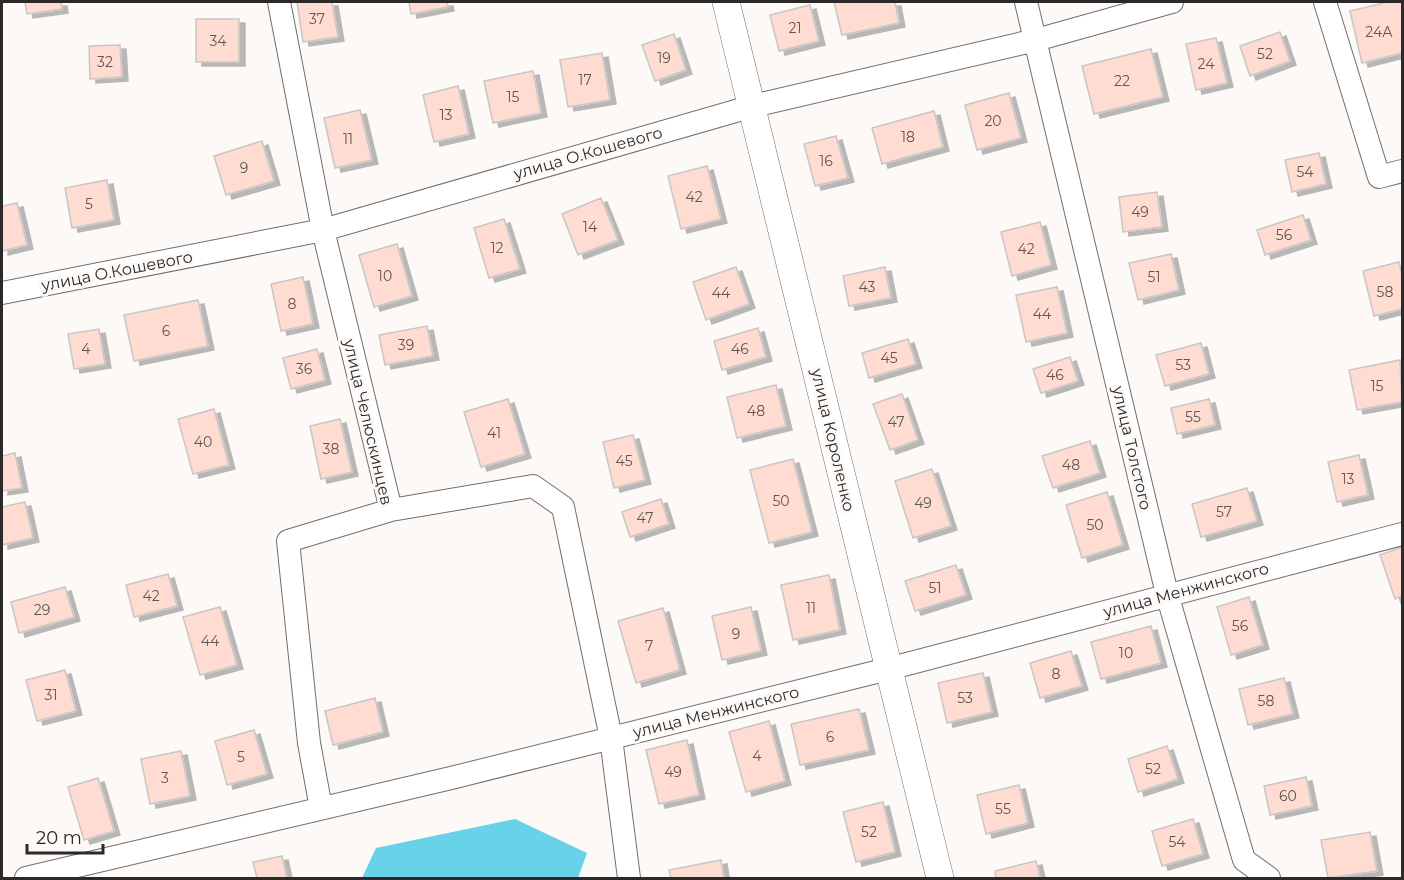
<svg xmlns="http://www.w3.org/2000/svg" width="1404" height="880" font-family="Montserrat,sans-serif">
<defs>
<filter id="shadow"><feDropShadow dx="6" dy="4" stdDeviation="0" flood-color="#0004"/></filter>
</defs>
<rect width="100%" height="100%" fill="#fcf9f7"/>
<path fill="#68d2e9" d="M515,819L587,853L578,878H362L376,848Z"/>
<path fill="#ffdcd2" stroke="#c9c6c5" stroke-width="1.5" filter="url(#shadow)" d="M25,2H61L62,9L27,14Z
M297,2H332L338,37L303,42Z
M409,2H447L448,7L411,14Z
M834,2H895L899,23L842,35Z
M1388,2H1402V53L1362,63L1350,11Z
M810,5L819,41L779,51L770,15Z
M196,19H239V62H196Z
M1280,32L1290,61L1250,76L1240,46Z
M674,34L686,70L655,81L642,45Z
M1216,38L1227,83L1196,90L1186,44Z
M120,45L122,77L90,79L89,46Z
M1151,49L1163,97L1094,114L1082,66Z
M602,53L610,100L568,107L560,60Z
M533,71L541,113L493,123L484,81Z
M458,86L469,134L434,142L423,95Z
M1009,93L1021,138L977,150L965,105Z
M360,110L372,160L335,168L324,118Z
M934,111L943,147L882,164L872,128Z
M836,136L848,178L815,186L804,144Z
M262,141L274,181L226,195L214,156Z
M1319,153L1326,184L1292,192L1285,160Z
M707,166L721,219L681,229L668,176Z
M107,180L114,220L72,228L65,188Z
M1157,192L1162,227L1123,232L1119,197Z
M601,198L618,240L578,255L562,214Z
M17,203L27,245L2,251V206Z
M1303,215L1311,240L1265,255L1257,230Z
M504,219L520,269L489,278L474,228Z
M1040,222L1051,265L1012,276L1001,232Z
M397,244L412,296L374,307L359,255Z
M1171,254L1179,290L1138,300L1129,263Z
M1399,262L1402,275V309L1374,316L1363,271Z
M736,267L749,304L706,320L693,282Z
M885,267L891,298L849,306L843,276Z
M303,277L313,324L281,331L271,284Z
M1057,287L1067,333L1026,342L1016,295Z
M198,300L208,346L134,361L124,315Z
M427,326L433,356L385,365L379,335Z
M758,328L766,357L722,370L714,341Z
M99,329L105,364L74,369L68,334Z
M908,339L916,364L869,378L862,353Z
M1201,343L1209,374L1165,386L1156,355Z
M317,349L325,380L291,389L283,358Z
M1070,357L1078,381L1041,393L1033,369Z
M1400,360L1402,402L1357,410L1349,370Z
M776,385L786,426L737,438L727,397Z
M902,394L918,440L890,450L873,404Z
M508,399L525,454L481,467L464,412Z
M1209,399L1215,425L1177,434L1171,408Z
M214,409L229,465L193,474L178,419Z
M340,419L352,472L321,479L310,426Z
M633,435L645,480L614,488L603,442Z
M1090,441L1100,473L1053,488L1042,456Z
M15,453L22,488L2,491V456Z
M1359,455L1368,495L1337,502L1328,462Z
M793,459L812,532L769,543L750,470Z
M932,469L951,526L913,538L895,481Z
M1247,488L1257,521L1201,537L1192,504Z
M1107,492L1123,545L1082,558L1066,505Z
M661,499L669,524L630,537L622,512Z
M25,502L33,538L2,545V507Z
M1402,547V596L1395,599L1380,555Z
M956,565L966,595L915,611L905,581Z
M168,574L177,606L134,617L126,585Z
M829,575L840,630L793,640L781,585Z
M65,587L74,617L19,633L11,602Z
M1249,597L1263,645L1231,655L1217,607Z
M220,607L237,665L200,675L183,617Z
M751,607L761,651L722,660L712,616Z
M663,608L680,670L636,683L618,621Z
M1151,626L1161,663L1101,679L1091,642Z
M1071,651L1082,686L1040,698L1030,663Z
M65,670L76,711L37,721L26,680Z
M983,673L992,712L947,723L938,683Z
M1284,678L1293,714L1248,725L1239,689Z
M375,698L383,732L333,745L325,711Z
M859,709L869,750L800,765L791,724Z
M769,721L785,781L746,792L729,732Z
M254,730L267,774L227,785L215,741Z
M687,740L699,795L659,804L646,750Z
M1167,746L1178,779L1138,792L1128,759Z
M181,751L190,796L150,804L141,759Z
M1306,777L1312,806L1270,815L1264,786Z
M98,778L114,831L84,840L68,787Z
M1019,785L1028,823L986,834L977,795Z
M883,802L895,852L856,862L843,812Z
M1193,819L1203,854L1162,866L1152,831Z
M1370,832L1377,871L1328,878L1321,840Z
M282,856L287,878H257L253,862Z
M721,860L724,878H671L669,870Z
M1036,861L1040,878H996L995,871Z"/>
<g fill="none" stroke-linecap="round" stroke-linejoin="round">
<defs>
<path id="minor" d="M279,2L323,230L391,510L288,541L309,743L321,808
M1026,2L1167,594L1244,860L1269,878
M1325,2L1379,177L1402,171
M2,293L323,230L753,106L1036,40L1172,2
M391,510L533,486L563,507L611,738L629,878
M26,878L451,778L888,669L1402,534"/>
<path id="tertiary" d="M726,2L940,878"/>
</defs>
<use href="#minor" stroke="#716e6d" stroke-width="24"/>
<use href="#tertiary" stroke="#716e6d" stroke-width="28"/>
<use href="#minor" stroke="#fff" stroke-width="22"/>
<use href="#tertiary" stroke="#fff" stroke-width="27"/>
</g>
<g text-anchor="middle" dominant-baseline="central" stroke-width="6" stroke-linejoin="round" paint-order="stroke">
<g font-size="14" fill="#605653">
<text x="317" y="19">37</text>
<text x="795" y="28">21</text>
<text x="1379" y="32">24А</text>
<text x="218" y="41">34</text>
<text x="1265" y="54">52</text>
<text x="664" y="58">19</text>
<text x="105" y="62">32</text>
<text x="1206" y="64">24</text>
<text x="585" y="80">17</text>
<text x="1122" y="81">22</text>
<text x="513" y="97">15</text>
<text x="446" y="115">13</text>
<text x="993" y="121">20</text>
<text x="908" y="137">18</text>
<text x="348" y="139">11</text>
<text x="826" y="161">16</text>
<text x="244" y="168">9</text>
<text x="1305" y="172">54</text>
<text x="694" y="197">42</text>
<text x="89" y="204">5</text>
<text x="1140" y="212">49</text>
<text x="590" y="227">14</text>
<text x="1284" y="235">56</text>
<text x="497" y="248">12</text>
<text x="1026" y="249">42</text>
<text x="385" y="276">10</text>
<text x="1154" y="277">51</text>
<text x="867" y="287">43</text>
<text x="1385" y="292">58</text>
<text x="721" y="293">44</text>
<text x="292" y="304">8</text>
<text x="1042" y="314">44</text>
<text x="166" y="331">6</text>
<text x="406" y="345">39</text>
<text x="86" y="349">4</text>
<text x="740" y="349">46</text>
<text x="889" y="358">45</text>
<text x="1183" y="365">53</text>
<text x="304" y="369">36</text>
<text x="1055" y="375">46</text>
<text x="1377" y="386">15</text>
<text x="756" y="411">48</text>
<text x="1193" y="417">55</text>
<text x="896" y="422">47</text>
<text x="494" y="433">41</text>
<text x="203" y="442">40</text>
<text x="331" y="449">38</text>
<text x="624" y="461">45</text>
<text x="1071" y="465">48</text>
<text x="1348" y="479">13</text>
<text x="781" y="501">50</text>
<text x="923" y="503">49</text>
<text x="1224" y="512">57</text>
<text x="645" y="518">47</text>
<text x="1095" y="525">50</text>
<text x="935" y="588">51</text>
<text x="151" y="596">42</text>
<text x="811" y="608">11</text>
<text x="42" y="610">29</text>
<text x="1240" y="626">56</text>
<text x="736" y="634">9</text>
<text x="210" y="641">44</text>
<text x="649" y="646">7</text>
<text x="1126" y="653">10</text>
<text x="1056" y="674">8</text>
<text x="51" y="695">31</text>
<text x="965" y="698">53</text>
<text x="1266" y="701">58</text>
<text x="830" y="737">6</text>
<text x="757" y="756">4</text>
<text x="241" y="757">5</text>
<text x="1153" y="769">52</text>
<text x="673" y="772">49</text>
<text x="165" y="778">3</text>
<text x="1288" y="796">60</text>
<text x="1003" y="809">55</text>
<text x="869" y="832">52</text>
<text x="1177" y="842">54</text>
</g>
<g font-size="16" fill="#2b2a29" stroke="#fcf9f7">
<text transform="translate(588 153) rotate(-16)">улица О.Кошевого</text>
<text transform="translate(117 271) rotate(-11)">улица О.Кошевого</text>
<text transform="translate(368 422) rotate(77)">улица Челюскинцев</text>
<text transform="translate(833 440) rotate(77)">улица Короленко</text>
<text transform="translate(1132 448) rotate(77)">улица Толстого</text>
<text transform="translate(1186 590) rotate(-15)">улица Менжинского</text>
<text transform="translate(716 712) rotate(-14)">улица Менжинского</text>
</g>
</g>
<rect width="1404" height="880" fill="none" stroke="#2b2a29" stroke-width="6"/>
<path d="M27 844v9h76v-9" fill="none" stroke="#2b2a29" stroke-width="3"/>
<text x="36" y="844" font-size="18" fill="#2b2a29" stroke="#fcf9f7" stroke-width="4.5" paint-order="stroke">20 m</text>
</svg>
